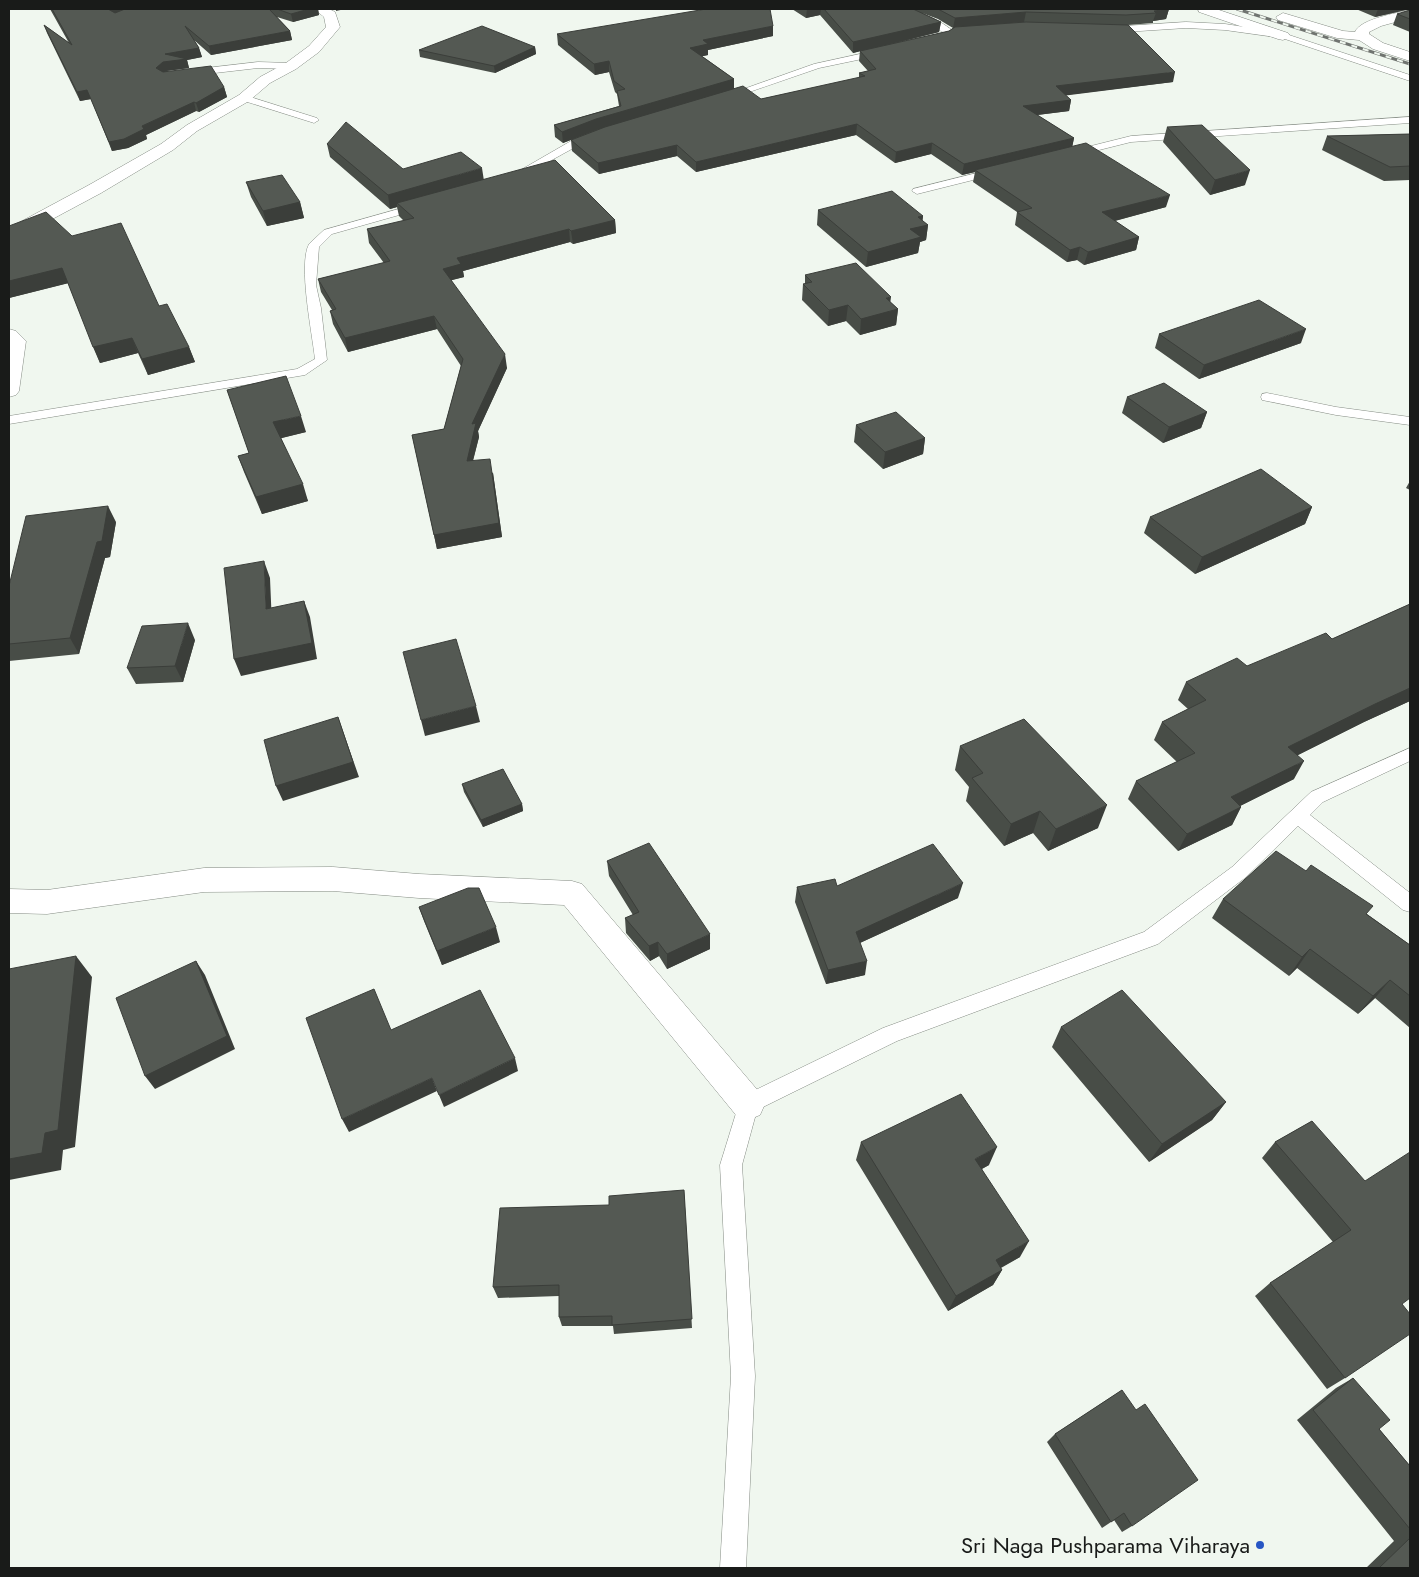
<svg xmlns="http://www.w3.org/2000/svg" width="1419" height="1577" font-family="Jost,sans-serif">
<rect width="100%" height="100%" fill="#f0f7ef"/>
<g fill="none" stroke-linecap="round" stroke-linejoin="round">
<defs>
<path id="lane" d="M895,9C913,8 942,20 955,33L950,38L930,42V38L945,33Z
M1186,22L1225,24L1283,33L1410,75V81L1282,38L1225,30L1186,28L1109,33L1105,30L1109,27Z
M883,49L886,50V54L819,68L729,99L726,100L721,97L814,64Z
M258,62L291,63L296,66L291,69L258,68L189,76L184,73L189,70Z
M244,95L317,118L319,120L314,123L311,122L241,100V96Z
M1410,117V123L1131,142L1071,157L1066,154L1067,152L1131,136Z
M594,134L599,137L598,139L579,145L521,177H513L512,175L571,141Z
M997,168L1002,171L1001,173L917,194L912,191L913,189Z
M420,203L424,204L425,206L424,208L332,234L319,247L316,285L321,308L327,360L305,375L9,424V416L297,369L315,359C312,332 298,265 309,244L324,230Z
M1267,393L1336,407L1410,417V425L1336,415L1262,400L1261,397L1262,394Z
M1410,748V761L1323,802L1310,815L1410,893V912L1403,910L1298,826L1246,877L1158,944L897,1041L757,1110L742,1165L755,1376L746,1568H720L731,1376L720,1165L741,1097L883,1028L1144,932L1232,867L1311,792Z"/>
<path id="street" d="M314,9H329L335,12L340,27L319,52L296,69L270,83L249,101L197,131L173,150L101,193L15,239L9,240V228L89,185L161,144L187,125L239,95L260,77L286,63L309,46L326,27L324,17Z
M1198,9H1216L1288,33L1290,36L1283,40L1278,39L1199,12Z
M1410,10V18L1381,26L1369,32V34L1383,43L1410,52V61L1373,49L1359,40L1337,38L1278,20L1276,17L1283,13L1343,31L1355,32C1360,19 1397,13 1410,10Z
M9,329L16,331L26,341L19,391L16,395L9,397Z
M333,867L419,874L572,881L582,884L760,1093L765,1104L760,1115L748,1120L736,1115L564,905L419,898L333,891L204,892L47,914L9,913V889L47,890L204,868Z"/>
</defs>
<use href="#lane" stroke="#858c84" stroke-width="1"/>
<use href="#street" stroke="#858c84" stroke-width="1"/>
<use href="#lane" fill="#fff" fill-rule="evenodd"/>
<use href="#street" fill="#fff" fill-rule="evenodd"/>
<defs>
<path id="rail" d="M1237,9L1410,64"/>
</defs>
<use href="#rail" stroke="#707470" stroke-width="3"/>
<use href="#rail" stroke="#f0f7ef" stroke-width="2" stroke-dasharray="6" stroke-linecap="butt"/>
</g>
<path fill="#484d47" fill-rule="evenodd" d="M50,9H318L319,15L293,22L277,17L290,31L292,40L211,55L194,40L199,48L202,57L187,60L189,68L166,71L224,87L227,97L199,112L196,111L146,135L147,139L128,148L112,151L91,99L80,101L47,33L44,25L69,43Z
M792,9H1169L1166,19L1153,21V23L1128,25L1173,82L1065,95L1071,100L1069,111L1037,115L1074,138L1072,147L1166,207L1115,221L1139,237L1136,250L1084,265L1077,260L1067,262L1015,225L1017,212L973,182L975,172L962,175L931,154L895,163L856,135L696,172L677,156L599,174L572,151L571,140L599,129L563,143L555,137L554,125L619,106L617,94L615,92L609,72L595,75L558,45L557,34L773,26V36L708,50V55L702,56L734,79V89L761,99L859,78V73L868,71L859,61L860,51L853,53L820,15L806,18ZM922,13L938,19L953,28L949,31L893,44L939,32L941,22Z
M1356,9H1410L1375,17Z
M1410,10V32L1393,25L1397,14Z
M535,47L536,54L495,73L420,57L419,50Z
M1167,127L1245,185L1210,195L1163,142Z
M1410,134V180L1384,181L1322,150L1327,136Z
M327,144L403,169L484,179L615,220L616,233L573,244L570,242L463,271L464,277L451,280L507,368L478,431L479,437L473,461L493,473L502,537L437,549L412,435L444,429L461,366L437,329L348,352L333,324L330,311L332,310L321,292L318,279L384,263L369,243L367,229L404,221L399,216L397,207L390,209L330,157Z
M246,182L300,202L304,218L267,226L251,197Z
M818,210L923,216L922,221L928,225L926,240L920,242L918,253L866,267L817,225Z
M9,226L72,236L159,306L189,347L195,362L148,375L138,353L100,363L68,283L9,298Z
M805,275L890,302L898,309L896,325L860,335L846,321L828,326L802,300L803,284H805Z
M1159,334L1301,343L1199,379L1155,348Z
M227,390L306,432L281,438L308,501L262,514L244,472L238,456L249,453Z
M1127,397L1207,412L1201,428L1163,443L1122,413Z
M856,425L925,438L923,454L883,469L854,442Z
M1410,481V490L1406,488Z
M1312,507L1305,524L1195,574L1144,533L1150,517Z
M116,522L110,557L105,558L79,654L9,661V586Z
M1410,604V701L1364,722L1298,755L1294,779L1240,806L1241,807L1232,825L1178,851L1128,799L1136,781L1177,762L1154,740L1162,722L1188,709L1178,700L1186,682L1247,666L1332,639Z
M195,640L183,682L136,684L127,668Z
M960,746L1098,828L1048,851L1033,833L1004,846L966,801L969,787L955,770Z
M462,784L522,804L523,811L483,827L464,792Z
M607,861L710,949L667,969L659,956L650,961L626,933L625,918L633,915L609,876Z
M837,886L958,898L860,943L865,975L826,984L795,902L797,887Z
M1223,899L1367,914L1410,945V1028L1375,998L1358,1014L1297,968L1289,976L1212,918Z
M419,907L500,942L442,965L424,921Z
M1061,1027L1226,1102L1212,1120L1149,1162L1052,1047Z
M1312,1121L1402,1304L1345,1378L1327,1389L1255,1296L1270,1283L1333,1242L1262,1158L1275,1142Z
M861,1142L989,1165L982,1169L1020,1257L1001,1268L1002,1270L993,1285L948,1311L856,1160Z
M684,1190L692,1328L614,1334L613,1326H562L559,1317V1296L498,1298L493,1287L609,1205Z
M1353,1378L1379,1429L1410,1466V1568H1366L1394,1541L1297,1420L1336,1388Z
M1122,1390L1132,1526L1122,1532L1114,1520L1102,1528L1047,1442L1055,1434Z"/>
<path fill="#3b3e3a" d="M108,9H130L111,17Z
M309,9H318L319,15L293,22L291,14Z
M336,9H345L336,11Z
M807,9H821L820,15L806,18Z
M1169,9L1166,19L1153,21L1156,13L1154,11Z
M1378,9H1410L1375,17Z
M1026,12L1024,22L953,28L955,18Z
M941,22L939,32L853,53V42Z
M773,26V36L708,50V55L690,59V48L703,40Z
M290,31L292,40L211,55L209,46Z
M535,47L536,54L495,73L494,66Z
M199,48L202,57L187,60L189,68L166,71L159,77L156,68L165,54Z
M609,61V72L595,75L594,64Z
M1175,72L1173,82L1054,97L1056,86Z
M734,79V90L596,130L563,143L562,132L596,119Z
M224,87L227,97L199,112L196,103Z
M87,90L91,99L80,101L77,92Z
M1071,100L1069,111L1021,117L1023,106Z
M194,102L196,111L146,135L147,139L128,148L112,151L109,142Z
M857,124L856,135L696,172V162Z
M1074,138L1072,148L975,170V172L962,175L964,164Z
M932,143L931,154L895,163L896,152Z
M677,145V156L599,174L598,163Z
M482,168L484,181L397,203V207L390,209L388,195Z
M1250,170L1245,185L1210,195L1215,180Z
M1170,195L1166,207L1099,225L1102,212Z
M300,202L304,218L267,226L263,211Z
M923,216L922,226L928,225L926,240L920,242L918,253L866,267L868,252L918,217Z
M615,220L616,233L573,244L571,231Z
M569,229L570,242L463,271L464,277L445,282L443,269L457,258Z
M1139,237L1136,250L1084,265L1088,252Z
M1080,247L1077,260L1067,262L1070,250Z
M62,268L69,283L9,298V281Z
M891,297L889,312L898,309L896,325L860,335L861,319L886,298Z
M848,305L846,321L828,326L829,310Z
M434,316L437,329L348,352L345,338Z
M1306,329L1301,343L1199,379L1204,365Z
M132,338L138,353L100,363L93,347Z
M189,347L195,362L148,375L142,359Z
M505,354L507,368L478,431L479,437L469,475L467,461L472,424Z
M1207,412L1201,428L1163,443L1169,427Z
M301,416L306,432L278,439L273,422Z
M925,438L923,454L883,469L885,452Z
M493,473L502,537L437,549L434,535Z
M303,484L308,501L262,514L256,497Z
M108,506L116,522L110,557L105,558L79,654L70,638L97,542Z
M1312,507L1305,524L1195,574L1202,557Z
M264,561L270,578L272,625L266,609Z
M304,601L310,617L317,659L241,676L234,659Z
M188,623L195,640L183,682L175,666Z
M1410,688V701L1364,722L1278,765L1288,747L1375,704Z
M476,706L480,722L425,736L421,720Z
M338,717L359,777L283,801L276,786Z
M1304,761L1294,779L1222,815L1231,797Z
M522,804L523,811L483,827L481,820Z
M1107,805L1098,828L1048,851L1056,829Z
M1241,807L1232,825L1178,851L1187,834Z
M1040,811L1033,833L1004,846L1011,824Z
M963,883L958,898L853,946L856,932Z
M496,927L500,942L442,965L437,951Z
M710,934V949L667,969V954Z
M658,942L659,956L650,961L649,946Z
M1310,949L1297,968L1289,976L1302,957Z
M76,956L92,977L75,1147L63,1150L61,1170L9,1180V1159L45,1133Z
M196,961L205,975L235,1049L155,1089L145,1076Z
M867,961L865,975L826,984L828,970Z
M1390,980L1375,998L1358,1014L1373,996Z
M515,1058L518,1071L444,1107L439,1095Z
M432,1078L437,1091L349,1132L342,1119Z
M1226,1102L1212,1120L1149,1162L1162,1144Z
M997,1147L989,1165L968,1176L975,1159Z
M1029,1241L1020,1257L987,1275L996,1260Z
M1002,1270L993,1285L948,1311L956,1296Z"/>
<path fill="#545953" stroke="#3b3e3a" d="M52,9H108L115,13L125,9H269L290,31L209,46L185,26L199,48L165,54L187,59L163,62L156,68L163,72L211,66L224,87L196,103L194,102L142,126L144,129L124,139L109,142L87,90L77,92L44,25L72,45Z
M277,9H309L291,14Z
M706,9H770L773,26L703,40L708,44L690,48L734,79L596,119L562,132L554,125L621,106L617,91L625,89L614,81L609,61L594,64L557,34Z
M824,9H913L941,22L853,42Z
M938,9H1169L1154,11L1156,13L1126,15L1026,12L955,18Z
M1410,10V19L1397,14Z
M1026,22L1128,25L1175,72L1056,86L1071,100L1023,106L1074,138L964,164L932,143L896,152L857,124L696,162L677,145L598,163L571,140L605,127L743,86L761,99L865,76L859,73L876,69L860,51L949,31L955,27Z
M482,26L535,47L494,66L419,50Z
M346,122L403,169L461,152L482,168L388,195L327,144Z
M1202,125L1250,170L1215,180L1167,127Z
M1410,134V166L1390,167L1327,136Z
M1086,143L1170,195L1102,212L1139,237L1088,252L1080,247L1070,250L1017,212L1032,208L975,170Z
M555,160L615,220L571,231L569,229L457,258L461,264L443,269L505,354L472,424L476,423L467,461L490,459L499,523L434,535L412,435L444,429L463,359L434,316L345,338L330,311L336,309L318,279L390,261L367,229L414,218L397,203Z
M282,175L300,202L263,211L246,182Z
M892,191L923,216L918,217L928,225L910,229L921,237L868,252L818,210Z
M46,212L72,236L121,223L159,306L167,304L189,347L142,359L132,338L93,347L62,268L9,281V226Z
M856,263L891,297L886,298L898,309L861,319L848,305L829,310L803,284L812,282L805,275Z
M1259,300L1306,329L1204,365L1159,334Z
M286,376L301,416L273,422L303,484L256,497L238,456L249,453L227,390Z
M1164,383L1207,412L1169,427L1127,397Z
M896,412L925,438L885,452L856,425Z
M1261,469L1312,507L1202,557L1150,517Z
M108,506L102,541L97,542L70,638L9,644V586L26,516Z
M264,561L266,609L304,601L312,643L234,659L224,568Z
M1410,604V688L1375,704L1288,747L1304,761L1231,797L1241,807L1187,834L1136,781L1195,753L1162,722L1206,700L1186,682L1237,658L1247,666L1326,633L1332,639Z
M188,623L175,666L127,668L142,626Z
M456,639L476,706L421,720L403,652Z
M338,717L353,762L276,786L264,740Z
M1024,719L1107,805L1056,829L1040,811L1011,824L972,778L983,773L960,746Z
M503,769L522,804L481,820L462,784Z
M649,843L710,934L667,954L658,942L649,946L625,918L639,912L607,861Z
M933,844L963,883L856,932L867,961L828,970L797,887L835,879L837,886Z
M1276,851L1306,871L1311,865L1373,906L1366,914L1410,945V996L1390,980L1373,996L1310,949L1302,957L1223,899Z
M468,888H479L496,927L437,951L419,907Z
M76,956L58,1130L45,1133L42,1153L9,1159V969Z
M196,961L227,1036L145,1076L116,998Z
M374,989L391,1030L480,990L515,1058L439,1095L432,1078L342,1119L306,1018Z
M1122,990L1226,1102L1162,1144L1061,1027Z
M961,1094L997,1147L975,1159L1029,1241L996,1260L1002,1270L956,1296L861,1142Z
M1312,1121L1365,1181L1410,1152V1298L1402,1304L1410,1314V1334L1345,1378L1270,1283L1351,1230L1275,1142Z
M684,1190L692,1319L612,1325V1316L559,1317V1285L493,1287L500,1208L609,1205V1196Z
M1353,1378L1390,1420L1379,1429L1410,1466V1529L1313,1410Z
M1122,1390L1136,1410L1145,1404L1198,1480L1132,1526L1124,1513L1111,1522L1055,1434Z
M1410,1538V1568H1379Z"/>
<circle fill="#2756c4" stroke="#f0f7ef" stroke-width="2" cx="1260" cy="1545" r="5"/>
<g text-anchor="middle" dominant-baseline="central" stroke-width="5" stroke-linejoin="round" paint-order="stroke">
<g font-size="22" fill="#191b19" stroke="#f0f7ef" text-anchor="end">
<text x="1250" y="1545">Sri Naga Pushparama Viharaya</text>
</g>
</g>
<rect width="1419" height="1577" fill="none" stroke="#191b19" stroke-width="20"/>
</svg>
